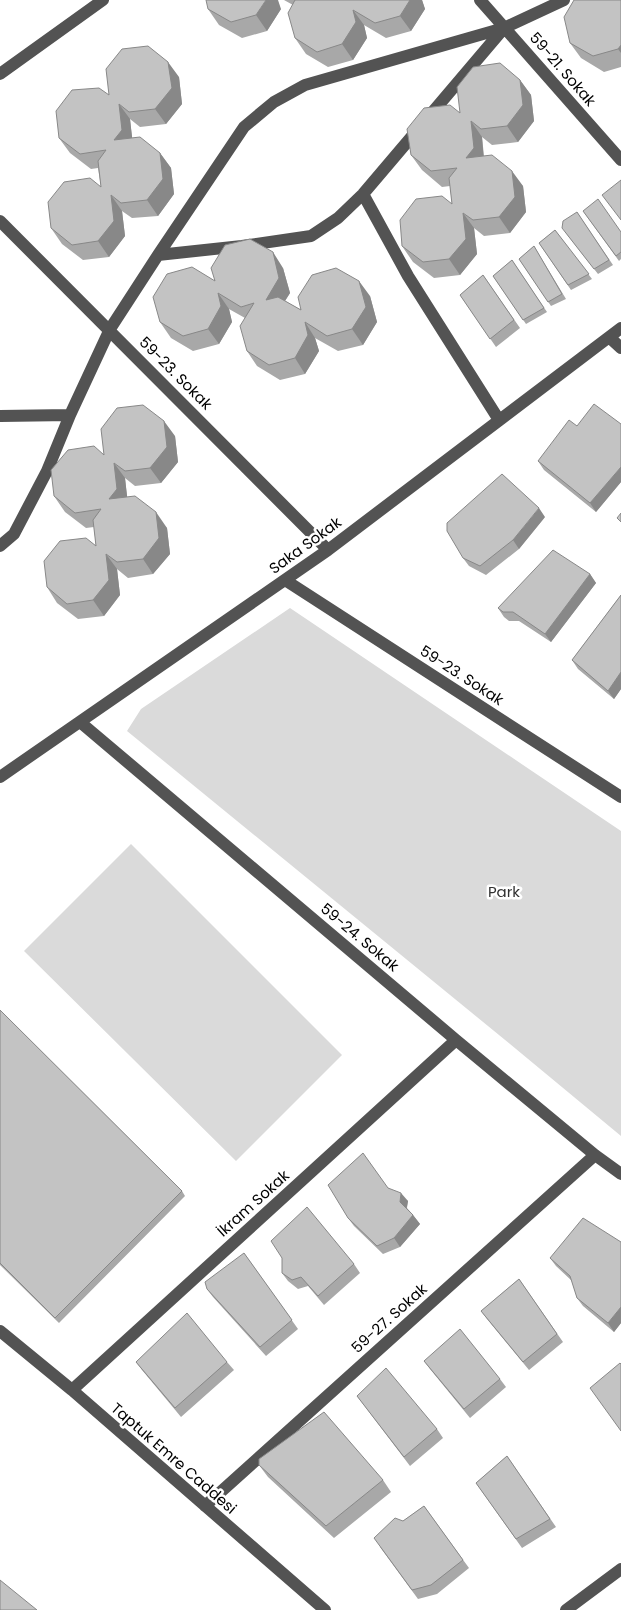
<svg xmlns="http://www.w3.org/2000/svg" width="621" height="1610" font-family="Poppins,sans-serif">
<rect width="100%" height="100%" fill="#fff"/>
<path fill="#dadada" d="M290,608L621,831V1136L510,1044L127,731L141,709Z
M131,844L342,1055L236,1161L24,951Z"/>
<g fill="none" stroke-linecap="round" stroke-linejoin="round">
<path stroke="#535353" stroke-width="12" d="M480,0L621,160
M0,74L103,0
M363,194L408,276L499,420
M0,221L328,550
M158,255L242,246L311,236L338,218L363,194L504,28
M609,337L621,348
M0,416L70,415
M0,546L14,534L47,471L70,415L110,329L158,255L244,127L274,102L305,85L504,28L564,0
M285,580L621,797
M80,722L456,1040L595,1155L621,1174
M0,777L328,550L621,328
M0,1331L72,1390L325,1610
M72,1390L456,1040
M205,1506L595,1155
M566,1610L621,1569"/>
</g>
<path fill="#a8a8a8" d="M284,0H422L425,9L411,31L386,38L364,25L367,38L353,60L328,67L306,54L295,38L293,5Z
M621,0V67L604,72L581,58L570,43Z
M208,9H281L267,31L242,38L219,25Z
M179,77L182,104L166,124L140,127L130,119L132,138L160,153L171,168L174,194L158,216L132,218L122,211L125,236L109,257L83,260L62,244L51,228L101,187L98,168L91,169L70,153L59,138L109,95Z
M520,80L531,95L534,121L518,142L492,145L482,137L484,156L523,186L526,212L510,233L484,236L474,228L477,254L460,275L434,278L413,262L402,246L452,204L450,186L442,187L422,170L411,155L460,113Z
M583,211L621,232V259L619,261Z
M577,212L613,265L598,274L566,233Z
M555,230L592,279L571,290L539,243Z
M534,246L566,299L551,306L519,259Z
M512,260L547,312L526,324L493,276Z
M283,268L290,293L285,301L301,310L370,296L377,322L363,345L338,351L315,338L319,351L305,374L280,380L257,366L247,351L245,318L229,309L232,322L219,344L193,351L171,338L160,322L215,281Z
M483,275L520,328L496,347L460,295Z
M621,424V482L596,512L544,470L538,461L577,426Z
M175,436L178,462L161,483L135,486L125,478L127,497L167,528L170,554L153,574L128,578L117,569L120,595L104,616L78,619L57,603L47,587L96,546L94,527L86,528L65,512L54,496L104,455Z
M545,517L519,549L486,575L469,566L463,558Z
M590,574L596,583L551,642L519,621H509L504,617L498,608Z
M621,595V689L614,699L578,669L572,660Z
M0,1010L182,1191L185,1196L59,1323L0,1265Z
M388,1188L408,1201L407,1208L413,1215L420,1224L400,1247L383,1254L354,1226L348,1218Z
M621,1242V1323L614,1332L583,1306L577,1298L572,1281L556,1266L550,1258Z
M244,1253L298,1329L266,1356L213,1297L207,1289Z
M354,1264L360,1273L324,1305L308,1286L298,1289L288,1281L282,1273Z
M519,1279L563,1342L529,1370L487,1319L481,1311Z
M424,1361L500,1379L506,1387L470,1418L430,1369Z
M136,1362H227L234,1370L181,1417L142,1370Z
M357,1396L437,1429L443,1438L410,1466Z
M507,1456L556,1527L522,1548L476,1483Z
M259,1465L383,1480L391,1492L334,1538L268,1477Z
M424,1506L469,1568L437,1594L418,1599L380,1547L403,1521Z"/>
<path fill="#888" d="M266,0H278L281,9L267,31L256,15Z
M410,0H422L425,9L411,31L400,16Z
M353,10L364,25L367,38L353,60L342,44Z
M621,45V53L618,49Z
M168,62L179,77L182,104L166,124L155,109Z
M520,80L531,95L534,121L518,142L507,126Z
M119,104L130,119L133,145L114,140Z
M471,121L482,137L484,163L466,158Z
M160,153L171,168L174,194L158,216L147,200Z
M512,171L523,186L526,212L510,233L499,217Z
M111,195L122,211L125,236L109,257L98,241Z
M463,213L474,228L477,254L460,275L449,259Z
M273,252L283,268L290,293L276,315L266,300Z
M359,281L370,296L377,322L363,345L352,329Z
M218,293L229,309L232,322L219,344L208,329Z
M305,322L315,338L319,351L305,374L295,358Z
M164,421L175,436L178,462L161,483L150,468Z
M114,463L125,478L128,504L109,499Z
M621,467V482L596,512L590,503Z
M539,508L545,517L519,549L513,540Z
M156,512L167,528L170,554L153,574L143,559Z
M106,554L117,569L120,595L104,616L93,600Z
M590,574L596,583L551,642L545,634Z
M621,672V689L614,699L608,691Z
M401,1193L408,1201L406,1211L400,1202Z
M413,1215L420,1224L400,1247L394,1238Z
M621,1307V1323L614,1332L608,1323Z"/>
<path fill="#c3c3c3" stroke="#888" d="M206,0H266L256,15L231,22L208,9Z
M295,0H410L400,16L375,23L353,10L356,22L342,44L317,52L295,38L288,13Z
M574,0H621V45L618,49L593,56L570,43L564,17Z
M148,46L168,62L172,88L155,109L129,112L119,104L122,130L114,140L140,137L160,153L163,179L147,200L121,203L111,195L114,221L98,241L72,245L51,228L48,202L64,182L90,178L101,187L98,161L106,150L80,154L59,138L56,111L72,90L99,88L109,95L106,69L122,49Z
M500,63L520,80L523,105L507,126L481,129L471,121L474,148L466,158L492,155L512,171L515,197L499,217L473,220L463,213L466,239L449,259L423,262L402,246L400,220L416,199L442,196L452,204L449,178L457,168L431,171L411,155L407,129L424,108L450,105L460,113L457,87L473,67Z
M621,180V220L602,195Z
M598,199L621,232V252L616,256L583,211Z
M577,212L609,260L594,269L562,228L563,221Z
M555,230L589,274L568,285L539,243Z
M250,239L273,252L279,278L266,300L278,297L301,310L298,297L312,275L336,268L359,281L366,307L352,329L327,336L305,322L308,335L295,358L269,365L247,351L240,326L254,303L241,307L218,293L221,306L208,329L183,336L160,322L153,297L167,274L192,267L215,281L211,268L225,245Z
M534,246L562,294L548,302L519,259Z
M512,260L544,308L523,320L493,276Z
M483,275L514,320L490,339L460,295Z
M594,404L621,424V467L590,503L538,461L569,420L577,426Z
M143,405L164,421L167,447L150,468L125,471L114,463L117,489L109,499L135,496L156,512L159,538L143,559L117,562L106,554L109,580L93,600L67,604L47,587L44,561L60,541L86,538L96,546L93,520L101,509L75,513L54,496L51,470L68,450L94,446L104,455L101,429L117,408Z
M502,474L539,508L513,540L480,566L463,558L447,531V523Z
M621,513V522L617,518Z
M553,550L590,574L545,634L513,612H503L498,608Z
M621,595V672L608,691L572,660Z
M0,1010L182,1191L55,1318L0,1263Z
M363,1153L388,1188L401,1193L400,1202L413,1215L394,1238L377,1246L348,1218L328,1185Z
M307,1207L354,1264L318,1296L301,1277L292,1280L282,1273V1258L271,1241Z
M583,1218L621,1242V1307L608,1323L577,1298L570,1276L550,1258Z
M244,1253L292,1320L260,1347L207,1289L205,1282Z
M519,1279L557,1334L523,1362L481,1311Z
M187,1313L227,1362L175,1408L136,1362Z
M460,1329L500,1379L464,1409L424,1361Z
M620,1363L621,1364V1431L590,1388Z
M386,1368L437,1429L404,1457L357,1396Z
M324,1412L383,1480L326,1526L259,1465V1459Z
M507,1456L550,1519L516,1539L476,1483Z
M424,1506L463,1560L431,1585L412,1590L374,1538L395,1518L403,1521Z
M0,1580L37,1610H0Z"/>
<g text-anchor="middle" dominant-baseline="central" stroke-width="5" stroke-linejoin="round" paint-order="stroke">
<g font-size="15" fill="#000" stroke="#fff">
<text transform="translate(563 69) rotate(49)">59-21. Sokak</text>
<text transform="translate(176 373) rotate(45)">59-23. Sokak</text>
<text transform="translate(305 545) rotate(-36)">Saka Sokak</text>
<text transform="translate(462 675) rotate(33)">59-23. Sokak</text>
<text transform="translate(360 937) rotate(40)">59-24. Sokak</text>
<text transform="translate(253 1203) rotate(-42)">İkram Sokak</text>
<text transform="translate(389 1318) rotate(-42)">59-27. Sokak</text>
<text transform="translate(174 1458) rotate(41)">Taptuk Emre Caddesi</text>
</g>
<g font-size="15" fill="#313131" stroke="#fff">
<text x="504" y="891">Park</text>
</g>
</g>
</svg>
